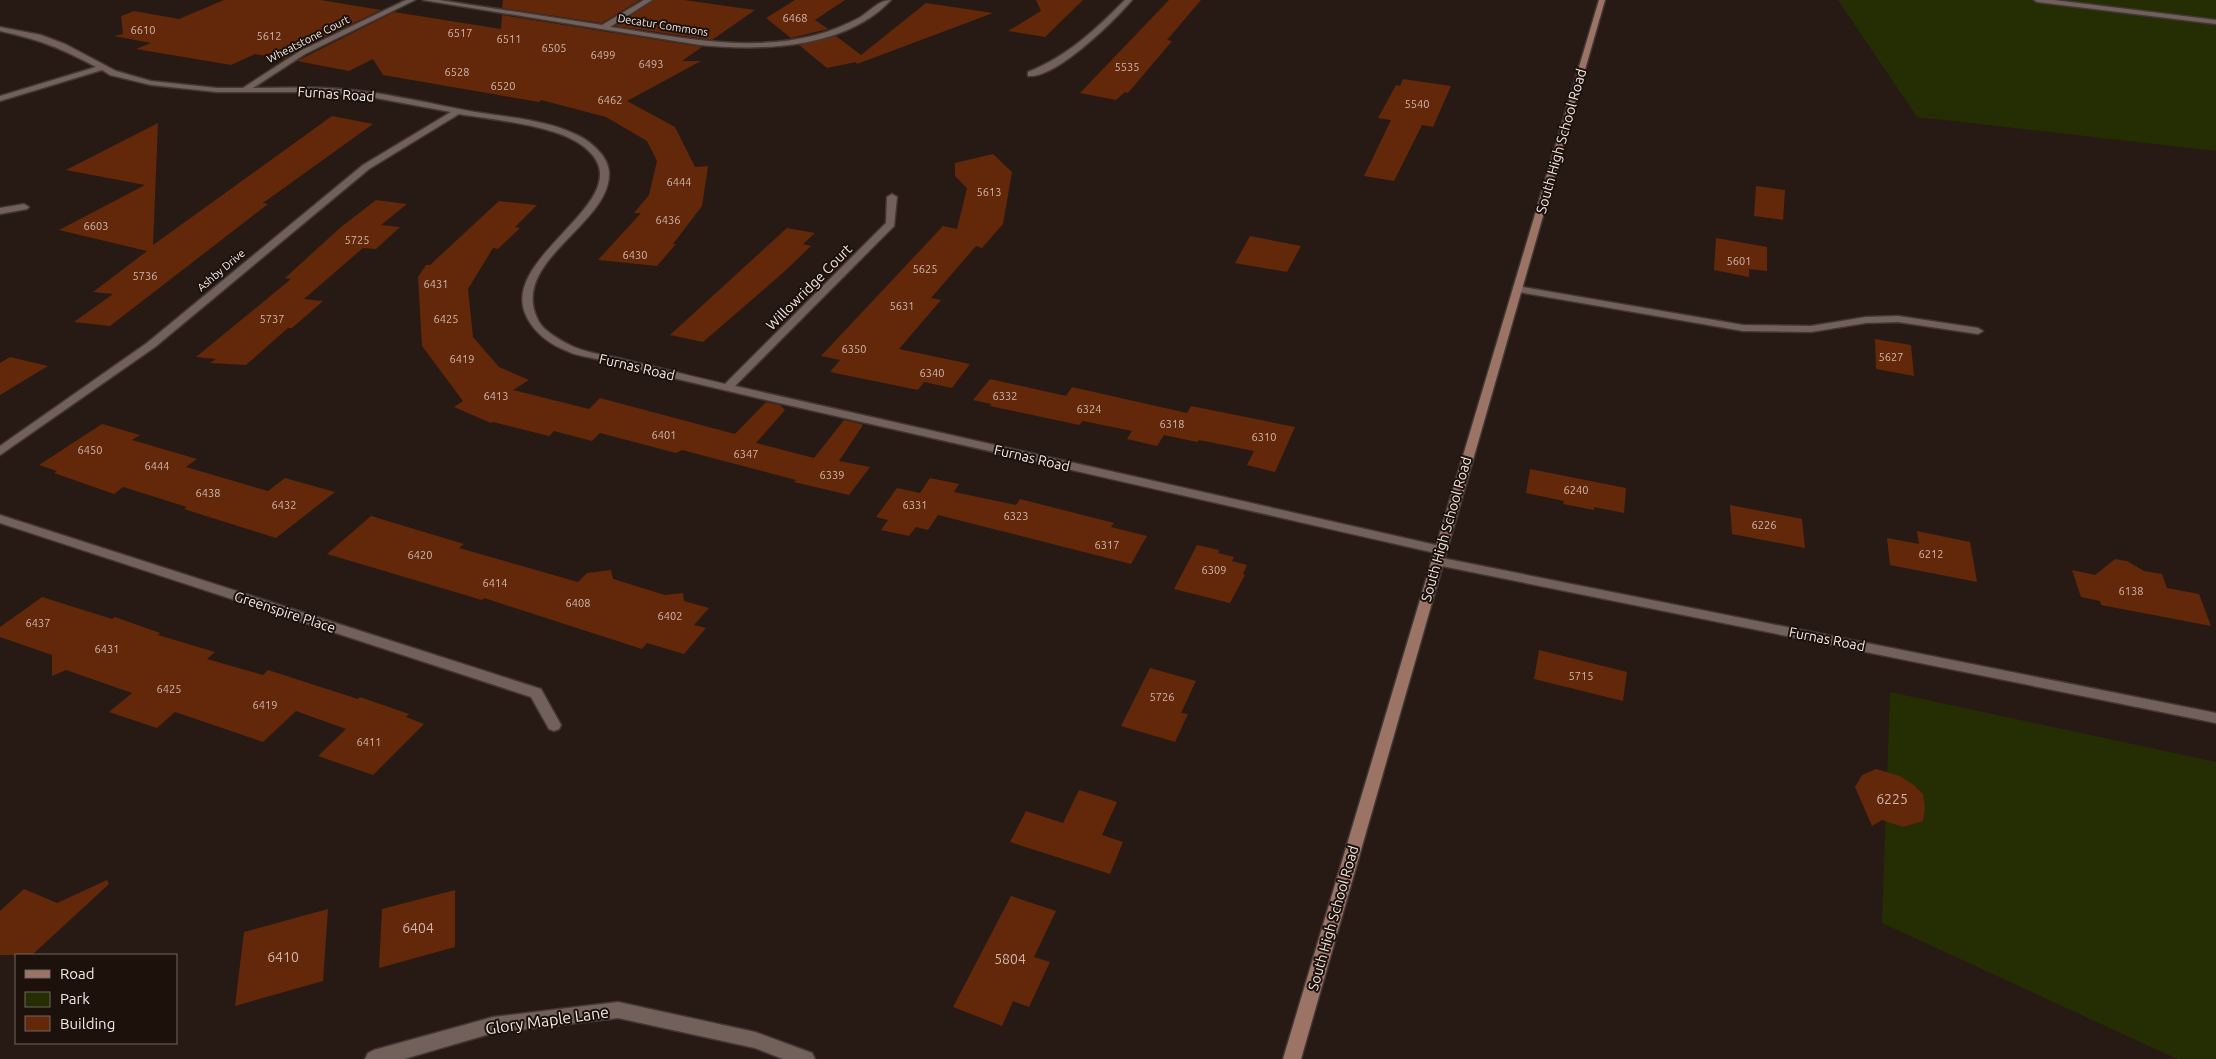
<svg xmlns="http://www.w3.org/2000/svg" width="2216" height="1059" font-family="Ubuntu,sans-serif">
<rect width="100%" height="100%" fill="#271a14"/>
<path fill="#252d02" d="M1838,0H2216V151L1917,117Z
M1890,692L2216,762V1059H2177L1882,923Z"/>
<path fill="#63270a" d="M224,0H321L381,10L299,49L284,59L255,54L231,65L136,49L151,43L114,36L123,34L121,16L134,11L179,19Z
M503,0H640L602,23L502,8Z
M654,0H684L755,10L712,40L615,26Z
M795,0H845L815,20L828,29L791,38L766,18Z
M1036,0H1083L1045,37L1008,31L1041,11Z
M1169,0H1201L1167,40L1172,41L1128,93L1125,92L1116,100L1080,93Z
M926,3L993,13L857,64L856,62L827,68L799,45L836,36L861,55Z
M394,12L501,29L502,15L702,47L682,61H701L627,101L675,127L695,167L708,166L702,206L673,244H676L657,266L598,260L641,213H634L649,195L657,161L647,141L606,117L541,100L539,102L383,75L373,59L349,71L297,61Z
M1403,79L1451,86L1433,127L1422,125L1394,181L1364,176L1391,120L1378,118L1396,85L1400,86Z
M332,116L373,124L263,203L268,204L110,326L74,322L113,294L93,292L147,251L59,230L145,185L66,170L158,123L153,245Z
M993,154L1012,172L1003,224L982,248L976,246L931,298L941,300L899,349L970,364L952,388L924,382L918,390L830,372L840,360L821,356L943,226L957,229L967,188L955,176V163Z
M1756,186L1785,190L1783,220L1754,216Z
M376,200L407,204L381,225L400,227L376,249L363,248L304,299L323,301L292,328H288L246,365L210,363L216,359L196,357L291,279L285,278L341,227Z
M499,201L537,205L515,227L520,228L498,249L493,248L468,289L473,337L499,367L529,380L513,390L589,409L600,398L735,434L766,402L780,405L785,410L756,443L814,458L844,420L861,424L863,425L839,461L870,467L849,495L794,482L796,480L682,450L676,453L600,433L592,441L554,431L549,436L493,422L491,423L454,407L463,401L422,346L418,277L426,265H430Z
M787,228L815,233L803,244L811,246L785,271L703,342L670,335Z
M1250,236L1301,246L1287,272L1235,263Z
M1716,238L1767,247V271L1749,269V277L1714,270Z
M1875,339L1911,345L1914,376L1876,369Z
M10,357L48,366L0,395V363Z
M990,379L1066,396L1072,387L1187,413L1191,406L1295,427L1275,472L1247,465L1254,451L1199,440L1197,442L1164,435L1157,446L1127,439L1132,431L1083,421L1079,425L990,406L991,404L973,400Z
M102,424L140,435L132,440L197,459L186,467L268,491L285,478L335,492L276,538L184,509L187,507L123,487L114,494L54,473L57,471L39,465Z
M1530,469L1626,488L1624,513L1594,507V510L1563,504L1564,501L1526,493Z
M930,478L959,484L954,492L1016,505L1020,499L1114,523L1111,527L1147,536L1131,564L938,515L928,530L916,527L909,536L881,530L888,520L876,517L897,488L920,493Z
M1730,505L1802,519L1805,548L1732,534Z
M371,516L464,544L459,548L578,582L587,573L611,570L613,579L665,595L683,593L684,601L709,608L694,625L706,628L684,654L647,643L642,649L484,598L482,600L327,554Z
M1917,531L1970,542L1977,582L1890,565L1887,538L1919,544Z
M1197,545L1219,550L1218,553L1234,557L1232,561L1247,565L1243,574L1245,575L1230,603L1174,589Z
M2115,559L2127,561L2144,571L2162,574L2167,588L2199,594L2211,626L2101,605L2100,601L2081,597L2072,570L2095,575Z
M42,597L112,619L115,617L160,633L158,635L215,652L207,659L263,675L268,670L358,699L360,697L409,714L406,717L424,724L373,775L318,756L346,729L296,711L263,742L175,712L157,728L109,712L132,693L66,670L52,676V655L0,637V627Z
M1539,650L1627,672L1623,701L1534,679Z
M1150,668L1196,681L1181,713L1188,714L1175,742L1121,726Z
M1876,769L1900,776L1914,785L1923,794L1925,808L1923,821L1903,827L1882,820L1872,826L1855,787L1862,775Z
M1079,790L1117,802L1102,835L1123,842L1110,874L1010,842L1026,811L1063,823Z
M107,880L109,884L32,955H0V911L24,889L57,903Z
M455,890V947L379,968L382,909Z
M1011,896L1056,911L1034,957L1050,962L1029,1007L1013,1001L1002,1026L953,1007Z
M328,909L323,981L235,1006L244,932Z"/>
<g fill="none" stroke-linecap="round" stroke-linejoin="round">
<defs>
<path id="service" d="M2034,0H2054L2216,20V24L2037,2Z
M1517,286L1743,325L1811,326L1866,317L1898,316L1978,328L1983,331L1978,334L1898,322L1866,323L1811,332L1743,331L1513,291V287Z"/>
<path id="minor" d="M406,0H415L305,54L253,88C277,88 302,87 325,88C376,90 426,103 475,112C506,117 546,120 575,134C589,140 608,155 609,172C612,224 508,261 538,320C543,331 563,342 574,347C588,353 606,355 622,359C656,367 690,376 725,384L886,223L887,197L892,194L897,197L894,226L735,386L1440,546L1446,550L1440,554C1243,509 1046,464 849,419C782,404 715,388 648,372C629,367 610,362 592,358C584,356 574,355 567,351C549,344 532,331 525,313C501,253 649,196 583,146C556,125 494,120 459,114L369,169L155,347L0,455V446L147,343L363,165L451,112L365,96L326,92H217L151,85L110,75L102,70L0,101V96L96,67C61,48 40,40 0,31V27L41,35L65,44L116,71L151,81L217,88H243L300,51Z
M423,0H439L602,25L644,0H652L610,27C678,37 748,53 816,35C831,31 845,25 859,18C870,11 879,0 891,0C845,49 762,51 700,45Z
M1125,0H1132C1115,20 1056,79 1028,76V72C1068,56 1095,30 1125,0Z
M24,204L29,207L27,209L0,214V208Z
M0,515L541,689L561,725L559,729L554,731L549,729L531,697L0,523Z
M1437,557L2216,713V723L1432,564L1431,561L1432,558Z
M618,1002L755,1032L812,1053L815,1059H783L755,1048L618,1018L493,1033L404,1059H365L368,1053L374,1050L493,1017Z"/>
<path id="secondary" d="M1599,0H1605L1301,1059H1283Z"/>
</defs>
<use href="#service" stroke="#413734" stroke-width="3"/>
<use href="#minor" stroke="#413734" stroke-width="3"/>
<use href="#secondary" stroke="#413734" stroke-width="3"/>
<use href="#service" fill="#72615b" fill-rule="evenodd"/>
<use href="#minor" fill="#72615b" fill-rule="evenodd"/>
<use href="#secondary" fill="#9c7466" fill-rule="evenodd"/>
</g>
<g text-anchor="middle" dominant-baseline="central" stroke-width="4" stroke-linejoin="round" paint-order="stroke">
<g font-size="11" fill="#cfb8ae">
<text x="795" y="18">6468</text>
<text x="143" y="30">6610</text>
<text x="460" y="33">6517</text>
<text x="269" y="36">5612</text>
<text x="509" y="39">6511</text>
<text x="554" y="48">6505</text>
<text x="603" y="55">6499</text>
<text x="651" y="64">6493</text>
<text x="1127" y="67">5535</text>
<text x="457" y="72">6528</text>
<text x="503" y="86">6520</text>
<text x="610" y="100">6462</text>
<text x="1417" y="104">5540</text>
<text x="679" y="182">6444</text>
<text x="989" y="192">5613</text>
<text x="668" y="220">6436</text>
<text x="96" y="226">6603</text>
<text x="357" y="240">5725</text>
<text x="635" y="255">6430</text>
<text x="1739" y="261">5601</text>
<text x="925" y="269">5625</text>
<text x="145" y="276">5736</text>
<text x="436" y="284">6431</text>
<text x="902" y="306">5631</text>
<text x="272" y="319">5737</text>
<text x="446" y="319">6425</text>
<text x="854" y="349">6350</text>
<text x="1891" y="357">5627</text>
<text x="462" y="359">6419</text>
<text x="932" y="373">6340</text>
<text x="496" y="396">6413</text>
<text x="1005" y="396">6332</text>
<text x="1089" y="409">6324</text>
<text x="1172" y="424">6318</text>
<text x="664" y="435">6401</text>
<text x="1264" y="437">6310</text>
<text x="90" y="450">6450</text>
<text x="746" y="454">6347</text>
<text x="157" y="466">6444</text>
<text x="832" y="475">6339</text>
<text x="1576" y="490">6240</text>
<text x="208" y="493">6438</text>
<text x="284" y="505">6432</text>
<text x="915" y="505">6331</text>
<text x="1016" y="516">6323</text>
<text x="1764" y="525">6226</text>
<text x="1107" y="545">6317</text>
<text x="1931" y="554">6212</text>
<text x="420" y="555">6420</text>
<text x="1214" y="570">6309</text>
<text x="495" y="583">6414</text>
<text x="2131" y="591">6138</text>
<text x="578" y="603">6408</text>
<text x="670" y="616">6402</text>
<text x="38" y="623">6437</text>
<text x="107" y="649">6431</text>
<text x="1581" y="676">5715</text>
<text x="169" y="689">6425</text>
<text x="1162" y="697">5726</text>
<text x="265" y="705">6419</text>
<text x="369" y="742">6411</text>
</g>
<g font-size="11" fill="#f3e9e5" stroke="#1d110c">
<text transform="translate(663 25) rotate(9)">Decatur Commons</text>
<text transform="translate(308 39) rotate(-27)">Wheatstone Court</text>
<text transform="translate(221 270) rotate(-40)">Ashby Drive</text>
</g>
<g font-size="14" fill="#f3e9e5" stroke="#1d110c">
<text transform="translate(336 94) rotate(4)">Furnas Road</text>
<text transform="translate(1561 141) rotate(-74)">South High School Road</text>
<text transform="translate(809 287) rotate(-45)">Willowridge Court</text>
<text transform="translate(637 367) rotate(13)">Furnas Road</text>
<text transform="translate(1032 458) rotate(13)">Furnas Road</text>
<text transform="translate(1446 529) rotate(-74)">South High School Road</text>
<text transform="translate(285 612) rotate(18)">Greenspire Place</text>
<text transform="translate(1827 639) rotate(11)">Furnas Road</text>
<text transform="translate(1333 918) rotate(-74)">South High School Road</text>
</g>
<g font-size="14" fill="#cfb8ae">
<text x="1892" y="799">6225</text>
<text x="418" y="928">6404</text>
<text x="283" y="957">6410</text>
<text x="1010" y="959">5804</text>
</g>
<g font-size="16" fill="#f3e9e5" stroke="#1d110c">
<text transform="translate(547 1020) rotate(-8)">Glory Maple Lane</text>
</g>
</g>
<rect x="15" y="954" width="162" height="90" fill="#1d110c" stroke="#736763"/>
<rect x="25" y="970" width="25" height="8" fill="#9c7466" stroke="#736763"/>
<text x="60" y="979" font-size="15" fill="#f3e9e5">Road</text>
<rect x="25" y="992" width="25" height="15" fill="#252d02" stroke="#736763"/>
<text x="60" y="1004" font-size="15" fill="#f3e9e5">Park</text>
<rect x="25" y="1016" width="25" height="15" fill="#63270a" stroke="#736763"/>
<text x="60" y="1029" font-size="15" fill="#f3e9e5">Building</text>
</svg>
